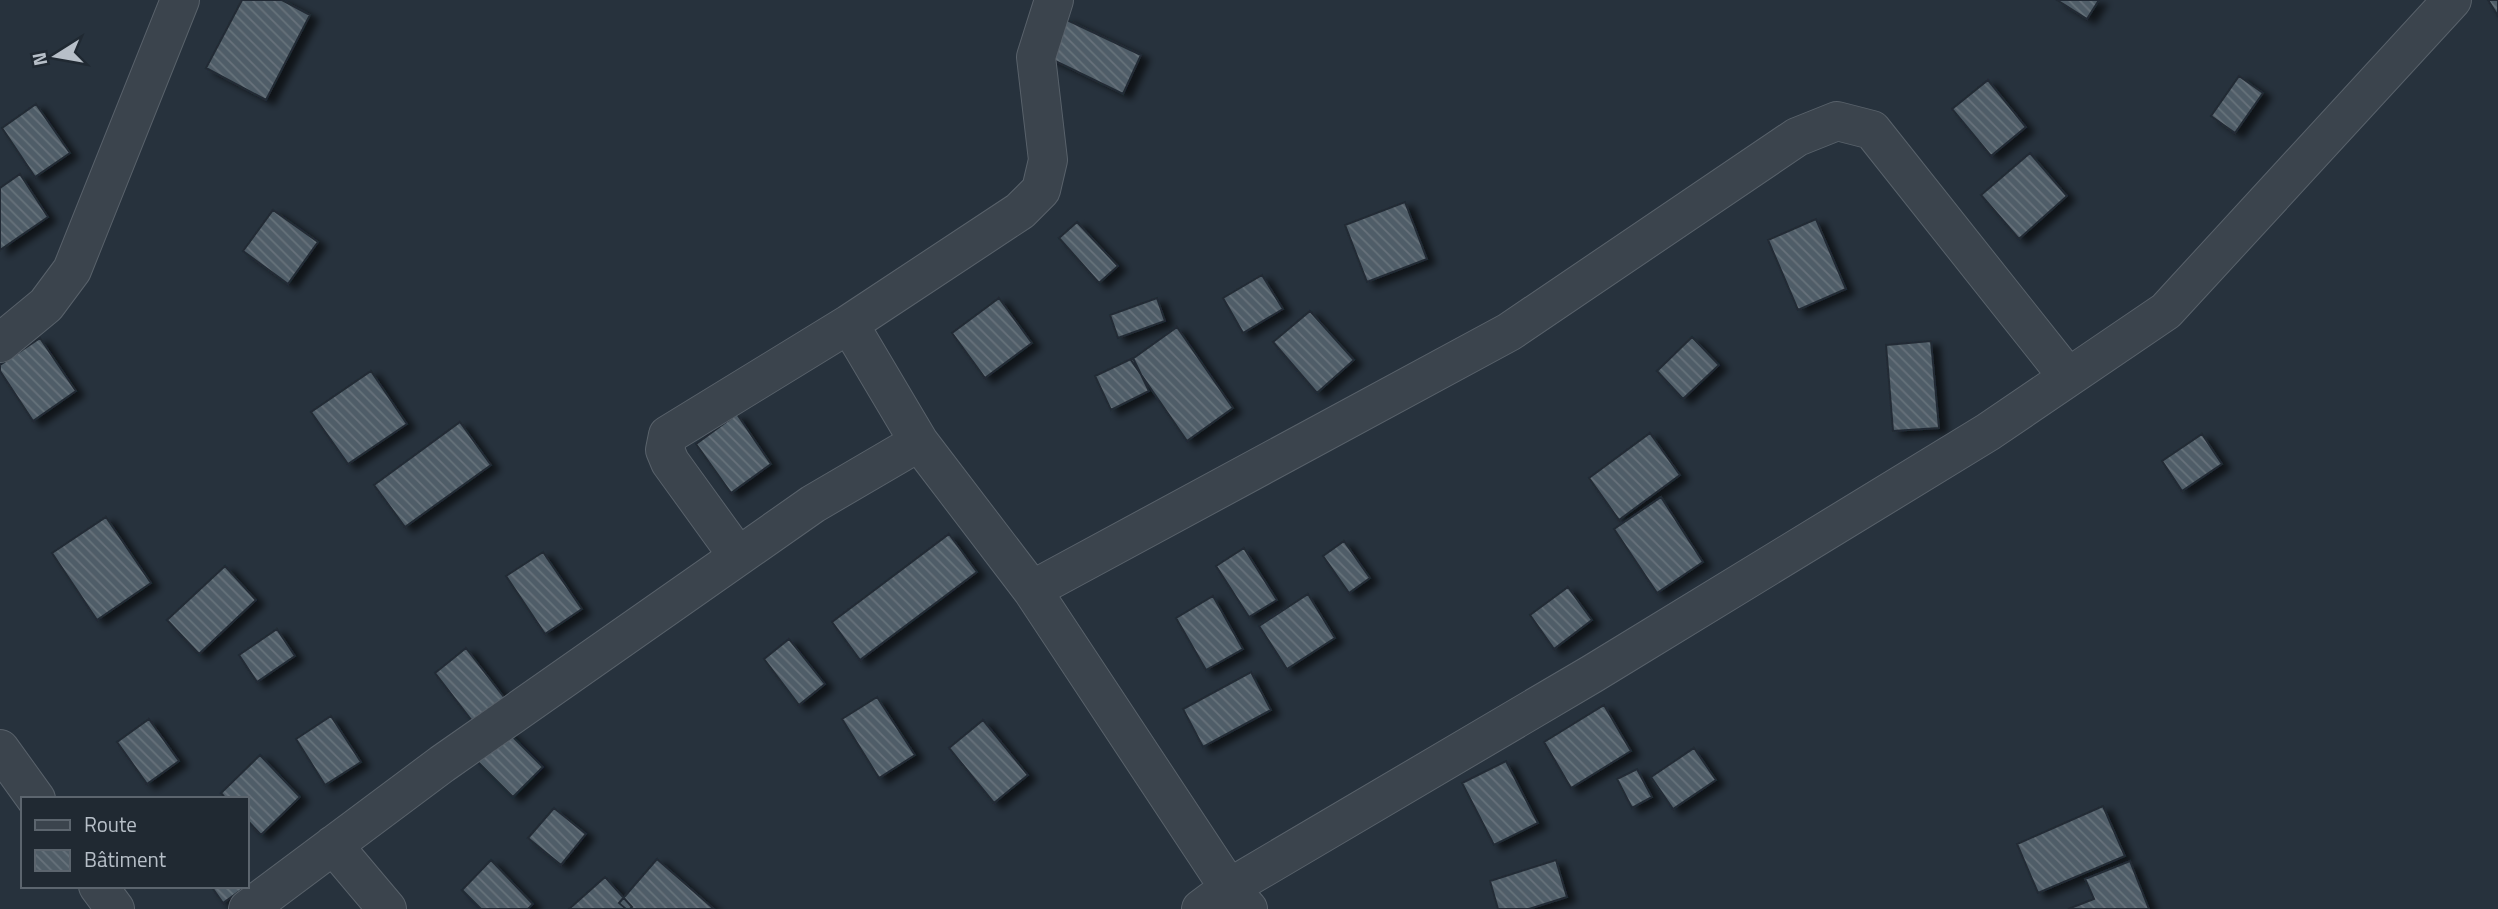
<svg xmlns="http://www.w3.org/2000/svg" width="2498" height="909" font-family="'Titillium Web',sans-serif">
<defs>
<pattern id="building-back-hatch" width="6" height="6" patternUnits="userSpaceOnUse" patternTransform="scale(1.75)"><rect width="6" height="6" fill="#505d67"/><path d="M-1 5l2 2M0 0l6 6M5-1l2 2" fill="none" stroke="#67727b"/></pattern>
<filter id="shadow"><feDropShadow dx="8" dy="4.5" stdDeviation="3.5" flood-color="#0009"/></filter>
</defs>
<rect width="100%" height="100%" fill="#27323d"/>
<path fill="url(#building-back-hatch)" stroke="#222b34" stroke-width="2" filter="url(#shadow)" d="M242,0H282L310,15L266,100L206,68Z
M2057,0H2099L2087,19Z
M2488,0H2498V16Z
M1065,19L1141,55L1123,94L1047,57Z
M2239,76L2263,93L2235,133L2211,116Z
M1988,80L2026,127L1991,156L1952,109Z
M36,104L70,153L35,177L2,128Z
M2030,153L2067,196L2019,239L1981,195Z
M20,174L48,217L0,250V188Z
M1405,202L1427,259L1367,282L1345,225Z
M273,210L318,242L288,284L243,251Z
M1816,219L1846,289L1798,310L1768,240Z
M1077,222L1118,266L1099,283L1059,238Z
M1262,275L1283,309L1243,333L1223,298Z
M999,298L1032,343L985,378L952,333Z
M1157,298L1165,321L1118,338L1110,315Z
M1310,311L1354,360L1317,393L1273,342Z
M1177,327L1233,408L1187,441L1131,360Z
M1692,337L1719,365L1683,399L1657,371Z
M40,338L76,391L33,421L0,371V365Z
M1931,341L1939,428L1893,431L1886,345Z
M1133,358L1149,391L1111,410L1095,376Z
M371,371L407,424L348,464L311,412Z
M737,414L771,464L731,493L696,444Z
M460,422L491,465L405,527L374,485Z
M1650,433L1680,475L1619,520L1589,478Z
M2202,434L2222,464L2182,491L2162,461Z
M1661,497L1703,562L1657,593L1614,529Z
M106,517L151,583L97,620L52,553Z
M949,534L977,572L860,660L832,622Z
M1344,541L1370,578L1349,593L1323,556Z
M1244,548L1277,600L1249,617L1216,566Z
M543,552L582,609L545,634L506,576Z
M225,566L256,600L199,654L167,620Z
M1568,587L1592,620L1554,649L1530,615Z
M1308,594L1335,638L1287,669L1259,626Z
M1213,596L1243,649L1206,670L1176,618Z
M277,629L295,656L257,682L239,655Z
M789,639L825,684L799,705L764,659Z
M466,648L507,701L476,726L435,673Z
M1251,672L1271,710L1203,747L1183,709Z
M877,697L915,755L879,778L842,719Z
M1604,705L1631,751L1571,788L1544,742Z
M331,716L361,762L325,785L296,739Z
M149,719L179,761L147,784L117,742Z
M983,720L1028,775L994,803L949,748Z
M504,728L543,767L513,797L474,758Z
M1694,748L1716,780L1673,809L1651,777Z
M260,755L300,797L261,835L247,820V799H226L221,793Z
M1506,761L1538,823L1494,845L1462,783Z
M1637,769L1652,797L1632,808L1617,779Z
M2103,806L2125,856L2038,893L2017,844Z
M554,808L586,834L561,865L528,838Z
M657,859L714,909H626L619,903Z
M491,860L533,904L528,909H481L462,890Z
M1556,860L1567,897L1529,909H1498L1490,881Z
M2130,861L2149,909H2068L2094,899L2085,879Z
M605,877L632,907L630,909H569Z
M211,886H242L244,888L223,903Z"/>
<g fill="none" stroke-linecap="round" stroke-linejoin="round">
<defs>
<path id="street" d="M849,324L919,442L1032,590L1229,888L1248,909
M0,343L46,305L72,270L180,0
M738,556L670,462L665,450L668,435L849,324L1020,211L1041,190L1048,160L1036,57L1054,0
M1032,590L1509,332L1797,137L1837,121L1872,130L2068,377
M0,749L36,799
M333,845L387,909
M98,886L115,909
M248,909L442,764L813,504L919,442
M1201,909L1229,888L1592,674L1988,432L2166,311L2452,0"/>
</defs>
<use href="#street" stroke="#59626b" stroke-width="40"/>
<use href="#street" stroke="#3b444d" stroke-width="38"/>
</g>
<rect x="21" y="797" width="228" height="91" fill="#202932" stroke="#5c656e" stroke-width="2"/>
<rect x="35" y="820" width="35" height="10" fill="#3b444d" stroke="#5c656e" stroke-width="2"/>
<text x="84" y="832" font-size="21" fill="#b7bfc8">Route</text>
<rect x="35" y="850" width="35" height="21" fill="url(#building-back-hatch)" stroke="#5c656e" stroke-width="2"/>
<text x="84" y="867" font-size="21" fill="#b7bfc8">Bâtiment</text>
<g transform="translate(56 56) rotate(259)" stroke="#202932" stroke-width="5" paint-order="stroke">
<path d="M0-5L12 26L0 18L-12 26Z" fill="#b7bfc8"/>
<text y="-10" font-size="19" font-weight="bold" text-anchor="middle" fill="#b7bfc8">N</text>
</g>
</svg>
